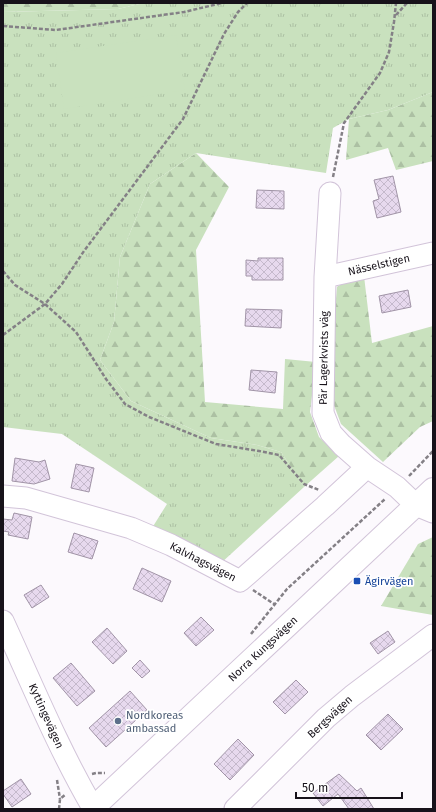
<svg xmlns="http://www.w3.org/2000/svg" width="436" height="812" font-family="'Fira Sans',sans-serif">
<defs>
<pattern id="forest-firs" width="22" height="20" patternUnits="userSpaceOnUse"><rect width="22" height="20" fill="#c9e1be"/><path d="M5 1l3.5 6h-7zM16 11l3.5 6h-7z" fill="#acc0a3"/></pattern>
<pattern id="park-tufts" width="24" height="20" patternUnits="userSpaceOnUse"><rect width="24" height="20" fill="#c9e1be"/><path d="M3 7l-1-3M5 7V3M7 7l1-3M15 17l-1-3M17 17v-4M19 17l1-3" fill="none" stroke="#acc0a3"/></pattern>
<pattern id="building-cross-hatch" width="8" height="8" patternUnits="userSpaceOnUse"><rect width="8" height="8" fill="#e7d9ee"/><path d="M0 0l8 8M0 8l8-8" fill="none" stroke="#c5b9cc"/></pattern>
</defs>
<rect width="100%" height="100%" fill="#fcf9fd"/>
<path fill="url(#forest-firs)" d="M3,3H143L118,9L3,12Z
M433,92V161L396,170L388,148L346,160L349,119L388,110Z
M196,153L229,187L196,250L205,402L283,409L285,359L316,362L310,412L319,437L339,456L304,487L281,452L257,445L211,438L131,401L100,360L114,322L120,257L150,184Z
M364,276L372,343L433,326V421L420,427L383,462L341,424L332,400L334,322L337,287L347,280Z
M433,537V615L381,606L418,544Z"/>
<path fill="url(#park-tufts)" d="M143,3H433V92L388,110L349,119L333,128L326,173L196,153L150,184L120,257L114,322L100,360L131,401L211,438L257,445L281,452L304,487L220,564L152,528L167,504L62,434L3,427V12L118,9Z"/>
<path fill="#c9e1be" d="M176,35L185,90L64,109L56,53Z"/>
<path fill="url(#building-cross-hatch)" stroke="#a194a7" d="M393,176L401,212L377,218L373,201L379,199L374,180Z
M257,190L284,191V209L256,208Z
M258,258H283V280H252V276H246V260L258,261Z
M408,290L411,307L382,313L379,296Z
M246,309L282,310L281,328L245,326Z
M251,370L277,372L275,393L249,390Z
M15,458L39,462L45,460L50,479L34,484L12,481Z
M76,464L94,468L89,492L71,488Z
M14,513L32,517L28,539L8,535L9,532L3,531V519L12,520Z
M74,533L98,541L92,559L68,552Z
M142,568L171,581L162,602L133,589Z
M41,585L49,597L32,608L24,595Z
M201,617L214,630L196,646L184,633Z
M107,628L127,651L113,664L92,642Z
M388,631L395,642L378,654L370,643Z
M140,660L150,671L142,678L132,668Z
M71,663L95,691L77,706L53,678Z
M296,680L308,692L285,714L273,702Z
M130,691L147,710L106,747L89,728Z
M388,714L403,729L381,750L366,735Z
M238,739L254,755L230,780L214,764Z
M339,774L357,791L361,788L374,809H349L338,794L323,806L313,793Z
M21,779L31,794L12,807L3,794V791Z"/>
<g fill="none" stroke-linecap="round" stroke-linejoin="round">
<defs>
<path id="minor" d="M330,193L325,277L323,413L331,433L342,445L367,467L397,487L416,505L433,512
M325,277L433,253
M3,496L26,498L131,528L171,545L240,581L325,506L367,467
M3,621C32,684 58,748 93,808
M235,809L326,718L352,696L433,635"/>
<path id="major" d="M92,809L433,489"/>
</defs>
<use href="#minor" stroke="#d2c4d9" stroke-width="23"/>
<use href="#major" stroke="#d2c4d9" stroke-width="24"/>
<path stroke="#848086" stroke-width="2.5" stroke-dasharray="4 2" stroke-linecap="butt" d="M396,15L407,3
M3,26L56,30L184,12L222,3
M333,177L344,123L380,73L389,52L394,22L396,3
M3,271L15,285L45,304L76,332L106,379L125,404L149,417L216,444L259,451L279,455L304,484L319,490
M3,335L45,304L62,284L84,251L183,119L224,34L238,12L247,3
M409,476L433,451
M253,590L274,604
M251,634L287,589L385,499
M92,774L96,773H105
M57,780L60,799
M59,809L60,799L66,794"/>
<use href="#minor" stroke="#fff" stroke-width="21"/>
<use href="#major" stroke="#fff" stroke-width="22"/>
</g>
<rect fill="#1a4fb4" stroke="#fff" stroke-width="1.5" x="353" y="577" width="8" height="8" rx="2"/>
<circle fill="#5c6f8a" stroke="#fff" stroke-width="1.5" cx="118" cy="721" r="4"/>
<g text-anchor="middle" dominant-baseline="central" stroke-width="3.5" stroke-linejoin="round" paint-order="stroke">
<g font-size="11" fill="#17121a" stroke="#fff">
<text transform="translate(379 265) rotate(-13)">Nässelstigen</text>
<text transform="translate(324 358) rotate(-89)">Pär Lagerkvists väg</text>
<text transform="translate(203 562) rotate(27)">Kalvhagsvägen</text>
<text transform="translate(263 649) rotate(-43)">Norra Kungsvägen</text>
<text transform="translate(46 716) rotate(66)">Kyttingevägen</text>
<text transform="translate(330 717) rotate(-43)">Bergsvägen</text>
</g>
<g font-size="11" fill="#164399" stroke="#fff" text-anchor="start">
<text x="365" y="581">Ägirvägen</text>
</g>
<g font-size="11" fill="#4e5e75" stroke="#fff" text-anchor="start">
<text x="126" y="715">Nordkoreas<tspan x="126" dy="13">ambassad</tspan></text>
</g>
</g>
<rect width="436" height="812" fill="none" stroke="#17121a" stroke-width="8"/>
<path d="M296 792v6h106v-6" fill="none" stroke="#17121a" stroke-width="2"/>
<text x="302" y="792" font-size="12" fill="#17121a" stroke="#ffffff" stroke-width="3" paint-order="stroke">50 m</text>
</svg>
